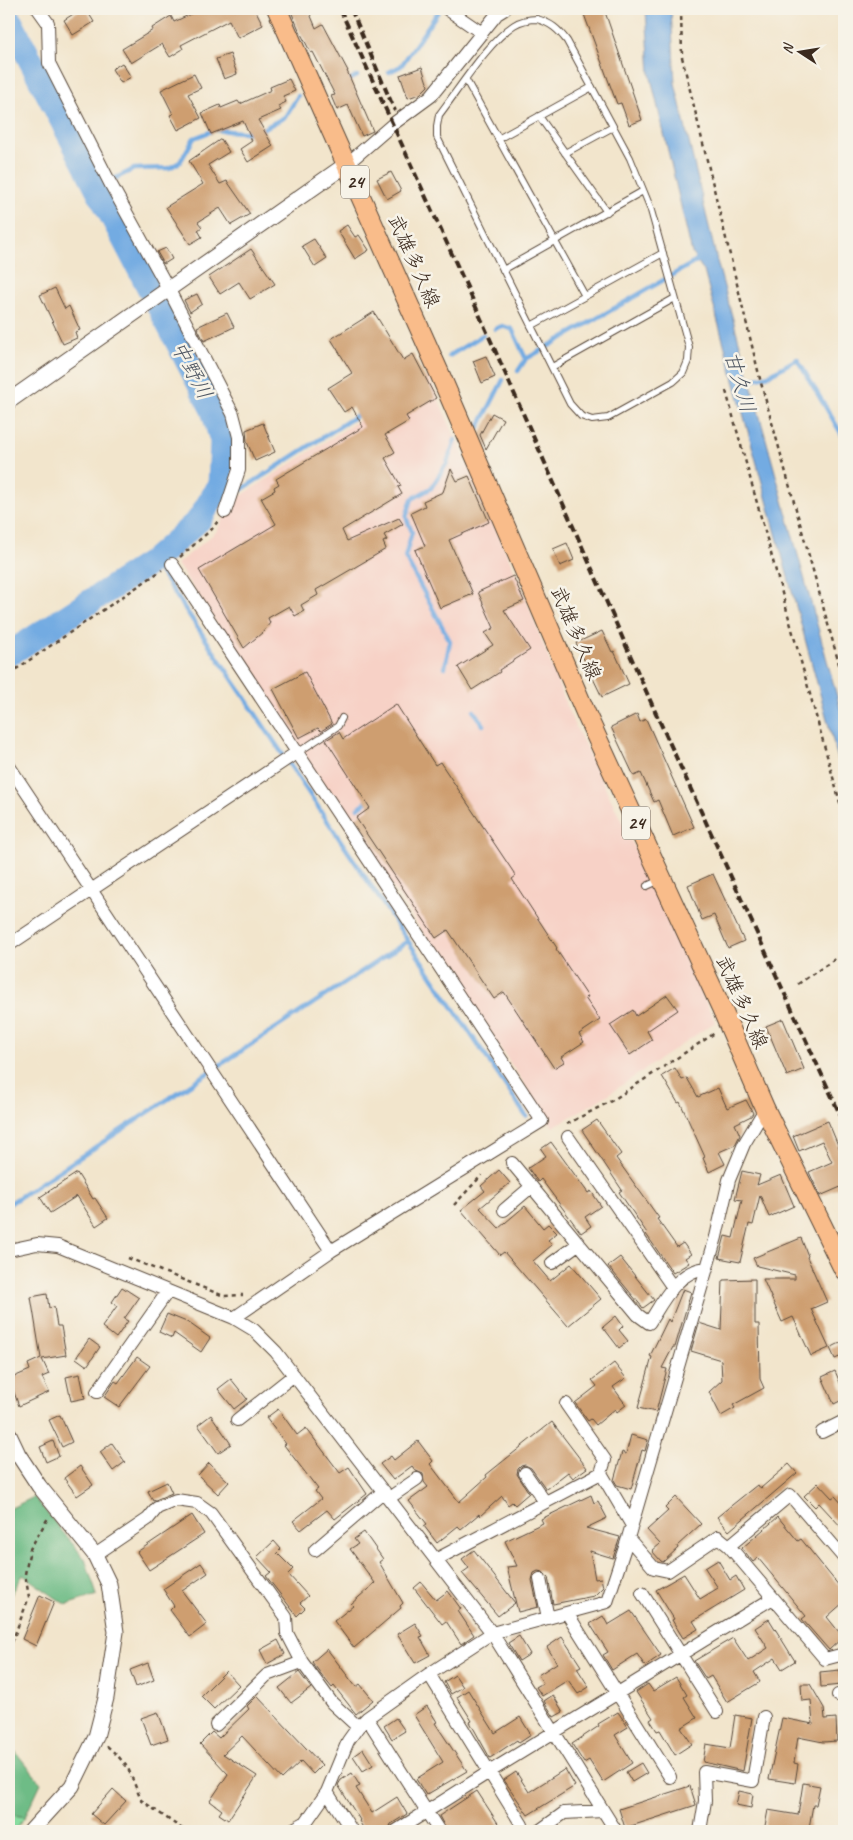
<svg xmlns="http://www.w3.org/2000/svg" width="853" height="1840" font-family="Caveat,'Klee One',sans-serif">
<rect width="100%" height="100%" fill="#f7f3e8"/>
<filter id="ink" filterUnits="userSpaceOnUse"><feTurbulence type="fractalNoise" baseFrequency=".02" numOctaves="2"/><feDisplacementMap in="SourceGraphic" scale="10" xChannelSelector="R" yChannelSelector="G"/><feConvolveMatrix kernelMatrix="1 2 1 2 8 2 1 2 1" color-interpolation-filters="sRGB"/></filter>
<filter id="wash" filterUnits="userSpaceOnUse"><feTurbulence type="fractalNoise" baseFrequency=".0096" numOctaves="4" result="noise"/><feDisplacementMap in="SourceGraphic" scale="20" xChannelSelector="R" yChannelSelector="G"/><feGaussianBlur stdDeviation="1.12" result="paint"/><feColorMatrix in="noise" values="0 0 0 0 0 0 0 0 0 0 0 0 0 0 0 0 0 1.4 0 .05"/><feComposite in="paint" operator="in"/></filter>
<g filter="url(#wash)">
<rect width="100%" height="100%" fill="#f2e5cc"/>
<path fill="#f7d1c6" d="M428,376L520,583L570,715L656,892L715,1022L609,1094L553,1127L177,564L216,532L233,501Z"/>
<path fill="#88dda0" stroke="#62845f" d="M9,1814L25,1817L13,1831H9Z"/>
<path fill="#6ebc86" stroke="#547352" d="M34,1497L85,1559L97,1595L66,1605L23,1575L9,1598V1509Z
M9,1744L41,1783L25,1817L9,1814Z"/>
<path fill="#73abe2" stroke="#576a80" d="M646,9H671L675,83L718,265L844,722V781L704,271L692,253L650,74Z"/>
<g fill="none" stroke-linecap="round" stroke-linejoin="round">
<path stroke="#73abe2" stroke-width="4.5" d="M389,72L401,66L440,9
M347,81L357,76
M114,179L134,169L169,168L180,162L194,138L215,130L255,133L285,117L298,96
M495,329L502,326L512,329L526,359L702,258
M449,356L483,335
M518,371L526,359
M746,381L769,375L797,359L844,438
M479,427L503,380
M241,490L362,412
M445,667L450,641L405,557L412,532L406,517L412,499L431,488L447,463L455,440
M474,711L483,725
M358,808L369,800
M408,941L526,1116
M9,1204L408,941L153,561"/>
<path stroke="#73abe2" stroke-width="25" d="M9,19L213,410L222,441L220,485L199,520L153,561L9,654"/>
</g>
<g id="blocks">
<path fill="#ce9e70" d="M81,9H86L94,22L73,35L64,20Z
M201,9H255L263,25L238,38L229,20L181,45L183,49L170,57L162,44L131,63L122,49L153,30L152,28L171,16L174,22Z
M290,9H308L316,28L323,24L348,71H347L373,131L362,136L348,105L337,110L331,96L335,95L313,52L311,53L300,32Z
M582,9H604L642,120L629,125L621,103L617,104Z
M230,54L237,74L224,79L216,59Z
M122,63L131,77L121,83L112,69Z
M422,67L428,86L420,94L408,98L400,75Z
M194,74L201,88L188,94L201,118L178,130L170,115L173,114L161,90Z
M289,79L295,91L283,96L286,102L278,106L281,110L258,120L273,146L248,162L240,149L252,141L243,121L211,134L202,113L220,105L221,108L238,101L240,104L271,90L270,87Z
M221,139L229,152L208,165L220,184L227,181L250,214L231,225L220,208L198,222L202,227L198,230L202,237L190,244L166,207L203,184L189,161Z
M391,172L401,191L387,199L377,179Z
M347,225L355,237L359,235L369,250L355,259L338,231Z
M314,239L327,259L315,267L302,246Z
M166,248L172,259L164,264L157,252Z
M251,249L275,284L250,299L239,282L220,294L209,277Z
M55,288L65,309L69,306L80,330L75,332L77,338L63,344L40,295Z
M197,294L202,304L190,312L184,300Z
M374,312L403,360L413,354L436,398L406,416L409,421L385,435L395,452L385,458L401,486L398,487L402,494L342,530L347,541L399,518L403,524L384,535L387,540L383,542L386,549L316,590L318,595L301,605L304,611L295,616L289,606L268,618L270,623L263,632L244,648L199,570L276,524L261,498L275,490L274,487L279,484L276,479L363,427L352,407L344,412L328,388L352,373L331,339Z
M227,313L234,327L204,341L197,327Z
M486,356L495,377L482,383L473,361Z
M492,413L503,419L486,449L480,435Z
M263,423L275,452L255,461L247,442L246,430Z
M451,469L457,481L469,476L489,522L449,540L473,594L440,608L415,550L425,546L411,513L425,506L423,501L443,492Z
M567,543L574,560L560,566L553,549Z
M513,576L524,601L504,610L530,650L499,670L500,672L472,690L458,667L493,645L485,633L494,628L478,592Z
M602,631L612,652L614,651L629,684L602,697L576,643Z
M305,672L332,724L321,731L318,728L299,738L273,689Z
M396,704L435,765L440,762L516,876L512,879L557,948L556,949L588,997L585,998L600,1020L579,1034L584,1042L561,1057L564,1062L554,1068L504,992L494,999L448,930L436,938L356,818L370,808L326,740L339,732L343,739Z
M637,714L640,722L646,719L694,827L673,836L658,800L654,802L641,773L634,776L611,727Z
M713,874L744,941L728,948L714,915L702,920L688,885Z
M667,995L678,1010L647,1031L652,1040L630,1055L610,1025L633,1010L636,1016Z
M783,1019L804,1069L787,1076L766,1026Z
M675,1068L682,1080L687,1078L698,1097L718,1088L727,1108L746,1100L753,1113L751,1116L735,1124L740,1135L735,1145L719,1152L725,1164L709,1172L703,1158L705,1157L680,1102L678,1103L662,1076Z
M597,1120L621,1154L616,1158L659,1218L657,1219L677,1247L683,1243L691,1254L685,1258L689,1263L673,1273L646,1234L647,1233L619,1192L622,1190L582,1130Z
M828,1121L840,1150L844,1148V1188L843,1186L820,1196L809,1172L832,1162L822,1141L799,1151L793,1136Z
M551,1142L588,1193L591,1191L601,1206L585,1217L591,1226L581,1233L541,1179L538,1182L528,1168L546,1156L541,1149Z
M499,1170L510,1183L480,1208L499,1228L525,1206L543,1228L548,1224L557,1233L548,1240L552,1245L533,1261L550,1281L571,1264L601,1299L568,1326L504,1252L500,1255L461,1210L485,1191L481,1186Z
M742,1171L760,1175L757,1185L781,1175L794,1206L769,1217L760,1195L753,1225L749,1224L740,1262L719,1258L725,1236L733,1238L742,1200L735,1199Z
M77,1173L93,1199L95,1198L108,1218L96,1226L77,1196L50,1213L40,1197Z
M801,1238L808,1256L807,1257L827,1302L811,1309L829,1348L811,1356L793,1317L782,1322L763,1279H795V1275L757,1266L753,1258Z
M620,1257L654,1300L643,1308L608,1266Z
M755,1279V1324H759L760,1379L764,1388L733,1405L735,1408L721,1416L709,1392L722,1380L721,1360L691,1351L699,1323L721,1330L723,1280Z
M122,1287L139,1298L124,1319L128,1321L116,1338L102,1327L117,1306L112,1302Z
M683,1289L691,1292L675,1347H673L662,1368L667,1369L656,1412L638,1408L652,1357L650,1356L668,1319L670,1322Z
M47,1294L49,1308L54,1307L57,1326H61L66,1355L42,1359L49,1374L42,1377L49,1392L19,1406L9,1379L30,1370L28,1364L41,1358L31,1297Z
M167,1314L189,1323L210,1338L201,1352L174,1333L172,1338L159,1332Z
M616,1316L623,1326L619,1330L628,1341L619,1348L603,1327Z
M89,1339L100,1347L87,1366L76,1358Z
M844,1341V1355L835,1359L830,1348Z
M137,1357L150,1366L119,1407L104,1397L115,1381L118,1383Z
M614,1363L626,1378L613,1387L626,1405L617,1412L615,1409L596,1425L591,1419L588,1421L575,1403L597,1386L592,1380Z
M835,1371L844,1392V1399L834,1404L822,1377Z
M80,1374L85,1398L71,1401L66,1377Z
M231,1379L247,1399L234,1409L218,1389Z
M278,1409L297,1435L306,1428L340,1473L349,1467L367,1494L335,1519L327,1510L301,1530L293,1521L321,1499L315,1491L318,1489L284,1445L286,1444L266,1418Z
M60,1415L72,1442L62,1447L49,1420Z
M211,1415L231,1444L218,1453L198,1425Z
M552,1422L587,1468L573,1478L568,1472L546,1489L531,1468L525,1465L521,1466L518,1469L517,1474L529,1493L515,1505L512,1502L508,1505L502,1496L480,1516L479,1514L461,1529L458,1526L437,1543L424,1526L427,1524L409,1501L428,1487L424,1482L423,1474L416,1471L412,1466L393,1480L380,1464L391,1456L394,1460L418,1441L433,1461L430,1464L459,1502L487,1477L486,1475Z
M631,1435L648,1440L645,1451L642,1450L631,1489L617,1485L614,1480L622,1452L626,1454Z
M53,1441L59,1456L46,1462L40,1447Z
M112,1443L125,1462L113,1471L100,1452Z
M209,1463L229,1482L218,1494L198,1475Z
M789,1464L797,1473L729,1531L717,1517L757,1485L761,1488Z
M80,1466L93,1485L77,1496L64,1478Z
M167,1482L172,1493L153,1501L148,1491Z
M818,1483L832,1498L835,1496L844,1506V1530L819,1503L815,1507L804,1496Z
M591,1495L594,1503L598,1501L607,1518L586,1528L620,1537L613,1558L590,1551L595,1579L601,1578L603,1587L594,1596L553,1604L548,1577L543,1572L538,1571L534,1573L532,1580L538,1607L518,1612L507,1567L517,1566L505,1541L543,1523L541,1519Z
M676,1497L701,1524L677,1546L678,1548L663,1562L661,1561L652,1551L660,1544L647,1530L668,1511L665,1508Z
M192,1515L204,1534L149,1570L137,1552Z
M778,1517L798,1541L801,1539L844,1592V1602L827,1617L843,1637L829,1650L802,1619L806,1616L758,1558L753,1562L742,1548Z
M364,1532L383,1559L379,1562L403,1603L400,1606L401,1608L354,1648L334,1621L353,1606L351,1604L375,1583L350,1549L358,1544L354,1539Z
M274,1541L281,1549L277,1553L293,1569L288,1574L308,1596L300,1603L305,1608L297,1616L266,1576L271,1572L257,1557Z
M474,1550L515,1603L498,1616L462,1573L469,1568L462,1559Z
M718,1560L730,1580L736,1576L744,1590L693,1621L698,1629L683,1638L672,1620L674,1619L656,1590L684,1574L700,1599L718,1588L705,1568Z
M201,1563L208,1573L182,1591L207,1624L190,1637L170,1610L174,1606L163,1589Z
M421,1582L436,1600L448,1591L461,1609L458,1611L474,1635L461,1644L446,1621L442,1624L414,1588Z
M40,1595L54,1602L36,1646L22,1639Z
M631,1611L661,1655L645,1666L637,1654L612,1670L603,1655L608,1652L590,1624L603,1616L608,1625Z
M769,1619L795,1661L782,1669L775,1658L754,1672L760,1682L727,1702L711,1676L706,1679L694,1661L733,1638L748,1661L768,1648L755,1628Z
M415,1623L423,1636L420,1637L430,1655L415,1663L397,1634Z
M519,1636L530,1654L519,1661L508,1643Z
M562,1637L581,1666L577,1668L589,1687L578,1694L568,1680L542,1696L536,1687L543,1683L538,1675L557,1663L547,1647Z
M278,1640L285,1654L267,1664L260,1650Z
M327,1649L356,1687L360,1684L373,1700L356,1714L334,1686L332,1688L324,1678L312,1662Z
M148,1663L154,1680L136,1687L130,1670Z
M840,1670L841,1685L821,1687L820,1672Z
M226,1671L239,1685L214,1709L201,1696Z
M299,1672L311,1688L291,1703L279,1688Z
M455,1675L463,1687L451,1694L444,1682Z
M676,1677L687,1695L684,1697L697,1718L681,1728L692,1744L675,1755L660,1730L657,1731L650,1720L653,1718L636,1692L648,1684L653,1691Z
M801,1684H810L824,1708L825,1719L836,1718L837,1741L823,1742L798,1737L794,1763L798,1764L795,1783L769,1779L782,1718L813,1724L811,1700L802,1701Z
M468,1690L495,1733L520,1717L531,1735L519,1743L517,1740L490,1758L470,1722L472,1721L457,1697Z
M553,1695L563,1712L554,1717L544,1701Z
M257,1696L322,1765L313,1774L301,1761L282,1779L242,1736L223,1754L257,1776L228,1820L219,1814L222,1810L210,1801L228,1774L200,1744L212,1732L219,1738L249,1709L247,1706Z
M427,1706L437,1722L435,1723L467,1771L426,1795L416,1779L443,1762L414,1715Z
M158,1712L168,1739L151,1745L141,1718Z
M618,1712L628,1727L615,1735L632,1763L603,1782L589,1760L584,1763L572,1744L599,1726L598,1724Z
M735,1715L752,1718L743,1771L703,1762L706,1744L730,1748Z
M396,1718L405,1731L392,1739L384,1726Z
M363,1749L373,1765L363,1771L353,1756Z
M641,1763L647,1773L632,1782L626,1772Z
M565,1769L575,1786L528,1815L504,1780L516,1772L529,1792Z
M352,1773L360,1786L356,1788L372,1813L397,1797L407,1814L391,1824L388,1831H365L359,1821L360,1820L338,1785L341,1780Z
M803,1783L820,1786L816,1805H813L809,1828H808L807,1831H764L768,1810L798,1815Z
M690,1786L696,1805L625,1828L619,1809Z
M113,1789L126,1801L104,1825L91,1814Z
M477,1791L503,1831H447L439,1816Z
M739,1791L753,1794L751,1808L736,1805Z"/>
</g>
</g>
<g filter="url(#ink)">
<use href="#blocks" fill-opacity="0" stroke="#564638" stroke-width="1"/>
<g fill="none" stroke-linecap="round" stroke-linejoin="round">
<defs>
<path id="service" d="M537,19C551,23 558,29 567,41L630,158L650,207L689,347L688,361L683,373L673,382L608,418L592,420L581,416L570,404L437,137V126L439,115C459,89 488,42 514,25C522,20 528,19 537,19Z
M466,80L585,296
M539,116L607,212
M498,139L592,87
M565,153L613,127
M503,270L643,191
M531,326L663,253
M552,367L675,298
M297,753L338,726L342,718
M647,886L660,880"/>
<path id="minor" d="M38,9L48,23L49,63L110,183L169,290L233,414L239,437V470L225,512
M447,9L482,33
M347,164L393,124L431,96L497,14L505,9
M172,564L542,1121L331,1251L234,1318
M9,766L331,1251
M9,945L296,753
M568,1137L672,1286
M512,1163L638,1315L649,1323C663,1301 677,1271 706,1268
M504,1210L531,1187
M9,1250L37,1244L58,1246L234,1318L254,1330L276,1352L492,1633L429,1674L367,1718L358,1727L348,1741L327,1792L306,1822L290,1831
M552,1263L578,1244
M97,1392L168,1291
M566,1404L605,1460L601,1473
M237,1420L294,1375
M822,1432L844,1421
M525,1473L545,1502
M389,1498L417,1479
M628,1538L654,1568L668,1571L718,1537L729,1546L825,1659L844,1654
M729,1546L790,1495L844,1558
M315,1550L384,1491
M95,1555L148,1519L157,1508L176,1500L197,1503L211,1513L286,1617L287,1633L302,1662L332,1703L358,1727
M437,1559L601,1473L631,1524
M540,1579L548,1618
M642,1593L717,1712
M567,1613L670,1777
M429,1674L522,1825
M838,1695L844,1694
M367,1718L439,1831
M216,1725L267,1675L302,1662
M327,1792L352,1831
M396,1831L489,1772L773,1598
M539,1831L564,1813L603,1811
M616,1831L492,1633L607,1602L628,1538L716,1237L729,1180L744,1144L765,1109
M700,1831L705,1801L704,1772L753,1781L764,1717"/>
<path id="tertiary" d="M9,401L347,164
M9,1435L18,1454L39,1486L95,1555L109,1584L116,1632L106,1698L96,1737L72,1786L31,1831"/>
<path id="primary" d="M277,9L439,372L587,716L721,1007L765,1109L844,1270"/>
</defs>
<use href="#service" stroke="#564638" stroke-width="8"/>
<use href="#minor" stroke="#564638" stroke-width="14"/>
<use href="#tertiary" stroke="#564638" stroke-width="17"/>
<use href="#primary" stroke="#564638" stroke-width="21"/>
<path stroke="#564638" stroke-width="2.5" stroke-dasharray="4 4" stroke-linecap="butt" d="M681,9L682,57L761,383L844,682
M726,391L844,817
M180,557L212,529L218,521
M9,674L162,570
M798,984L844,953
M567,1124L613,1100L715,1033
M454,1205L482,1175
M128,1258L224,1296L243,1295
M9,1650L29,1597L25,1574L30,1549L48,1518
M107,1746L118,1756L128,1768L141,1800L185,1831"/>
<use href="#service" stroke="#fff" stroke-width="6"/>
<use href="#minor" stroke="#fff" stroke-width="12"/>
<use href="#tertiary" stroke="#fff" stroke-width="15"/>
<use href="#primary" stroke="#f9bc8a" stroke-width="19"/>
<path stroke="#3b2a1e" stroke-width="4" stroke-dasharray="8 4" stroke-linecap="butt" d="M340,9L471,296L654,709L844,1123
M351,9L395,111"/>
</g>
</g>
<g text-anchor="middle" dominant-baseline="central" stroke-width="5" stroke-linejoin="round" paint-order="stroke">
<g fill="#f7f3e8" stroke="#73665b" stroke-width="1">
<rect x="341" y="165.5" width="28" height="33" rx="4"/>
<rect x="622" y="806.5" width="28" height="33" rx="4"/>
</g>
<g font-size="19" font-weight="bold" fill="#3b2a1e">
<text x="355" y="182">24</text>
<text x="636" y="823">24</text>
</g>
<g font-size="20" fill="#3b2a1e" stroke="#f7f3e8">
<text transform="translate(414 261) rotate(66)">武雄多久線</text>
<text transform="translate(576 633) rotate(67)">武雄多久線</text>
<text transform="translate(742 1002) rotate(66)">武雄多久線</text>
</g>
<g font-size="21" font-style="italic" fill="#4f5763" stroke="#f7f3e8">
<text transform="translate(192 370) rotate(62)">中野川</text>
<text transform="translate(740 382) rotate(74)">甘久川</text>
</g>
</g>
<rect width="853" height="1840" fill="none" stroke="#f7f3e8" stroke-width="30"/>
<g transform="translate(800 52) rotate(282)" stroke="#f7f3e8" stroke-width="4" paint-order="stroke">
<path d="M0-4L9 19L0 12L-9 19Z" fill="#3b2a1e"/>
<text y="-8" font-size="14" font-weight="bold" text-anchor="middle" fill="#3b2a1e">N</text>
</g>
</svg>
